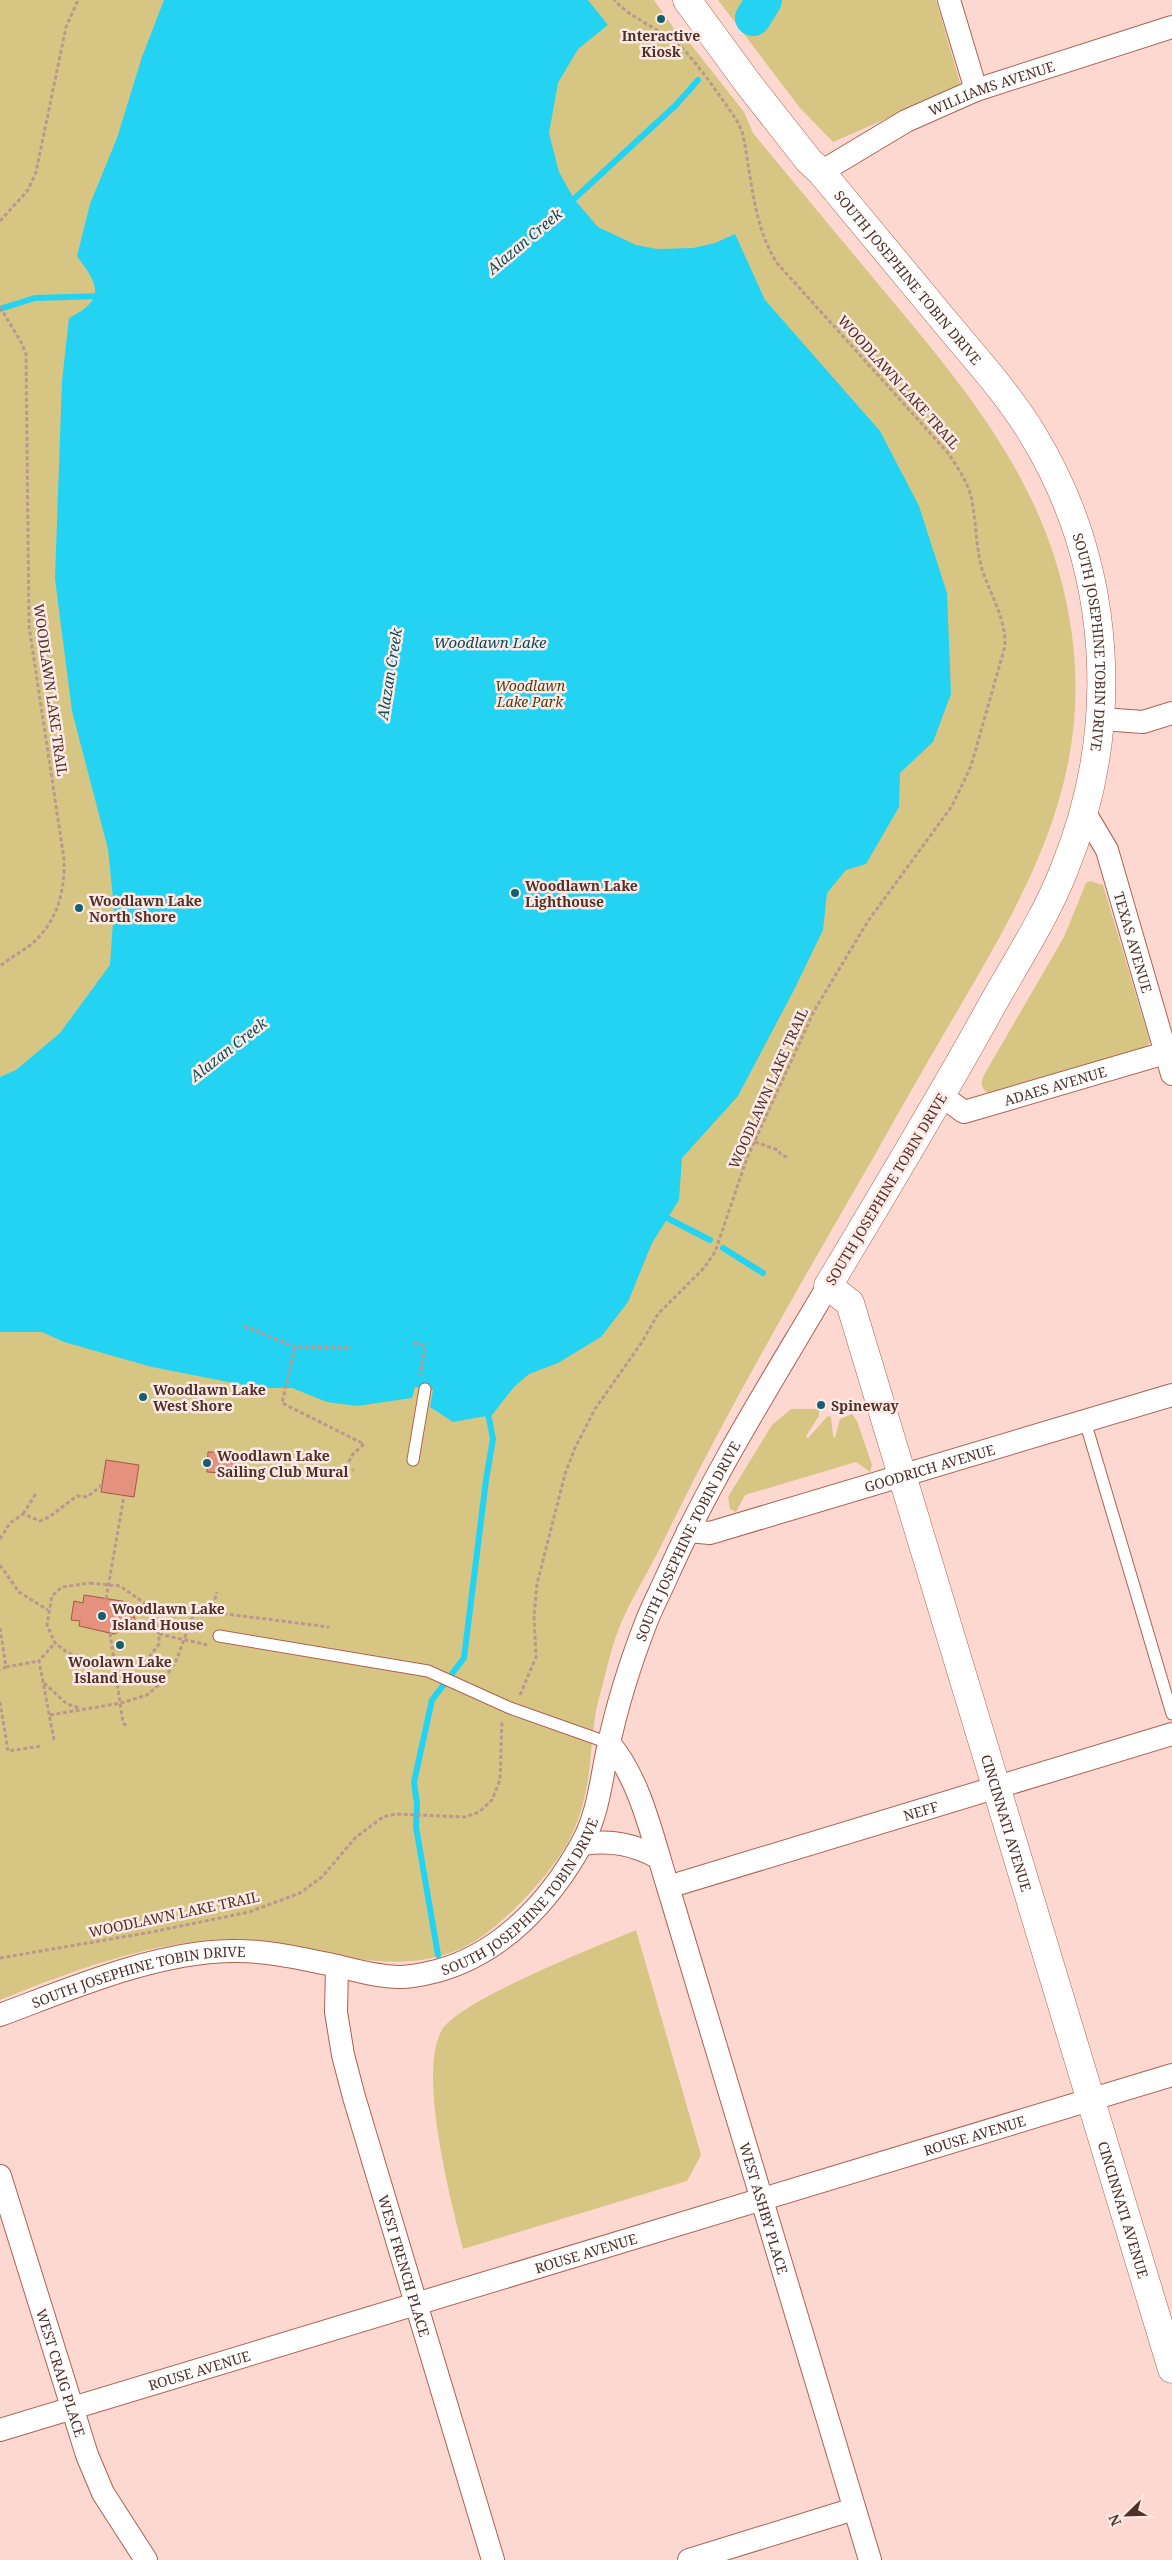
<svg xmlns="http://www.w3.org/2000/svg" width="1172" height="2560" font-family="'Noto Serif',serif">
<rect width="100%" height="100%" fill="#fcd8d0"/>
<path fill="#d7c584" d="M0,0H654L677,33L685,37L744,112L753,133C796,185 840,238 884,291C973,397 1053,493 1072,635C1091,780 1029,888 959,1008C931,1056 903,1104 876,1153C801,1283 725,1413 660,1548C647,1574 630,1601 619,1628C610,1651 605,1678 598,1702C592,1727 592,1753 588,1779C585,1798 579,1822 569,1840C554,1870 512,1915 484,1935C422,1979 355,1958 286,1946C269,1943 252,1938 235,1939C154,1940 74,1970 0,2000Z
M718,0H936L961,86L833,142L800,108Z
M1090,881L1103,885L1150,1042L1147,1047L989,1094C981,1088 980,1084 984,1075L1064,937L1086,883Z
M791,1409H819V1416L806,1436L808,1438L828,1416L831,1417L833,1436L835,1438L840,1419L852,1414L857,1421L872,1465L870,1472L856,1462L745,1495L736,1512L730,1509L728,1497L772,1425Z
M636,1930L701,2155L687,2181L463,2249C451,2202 417,2072 442,2030C460,2000 598,1946 636,1930Z"/>
<path fill="#24d3f2" d="M164,0H588L608,25L578,49L558,83L549,133L559,172L574,199L598,227L636,245L657,249L693,248L715,243L735,234L765,300L880,431L919,506L947,593L951,694L933,742L900,773L899,807L866,864L846,870L827,893L823,930L794,990L738,1096L682,1158L679,1200L652,1243L628,1302L601,1337L558,1363L529,1374L514,1387L492,1415L453,1422L430,1407L433,1390L415,1387L412,1398L357,1406L327,1402L292,1388H259L152,1367L64,1342L42,1332H0V1077L16,1070L60,1033L110,965L114,908L108,849L72,711L55,579L62,381L69,318C106,299 99,286 77,256L90,204L117,138L142,57Z"/>
<g fill="none" stroke-linecap="round" stroke-linejoin="round">
<path stroke="#24d3f2" stroke-width="6" d="M574,199L676,105L698,80
M0,309L35,298L102,296
M667,1218L710,1240
M723,1248L763,1273
M438,1955L416,1827L417,1804L414,1782L432,1700L464,1658L486,1480L493,1439L487,1408"/>
<path stroke="#24d3f2" stroke-width="36" d="M753,18L764,0"/>
</g>
<path fill="#e4917e" stroke="#a55847" d="M208,1452L236,1453L235,1474L207,1472Z
M106,1460L139,1465L134,1497L101,1492Z
M84,1595L128,1602L137,1624L114,1634L79,1626L80,1621L71,1620L74,1601L83,1603Z"/>
<g fill="none" stroke-linecap="round" stroke-linejoin="round">
<defs>
<path id="lane" d="M1085,1421L1172,1714
M413,1460L425,1389
M219,1636L428,1671L510,1708L609,1743"/>
<g id="street">
<path d="M949,0L976,90"/>
<path id="s1" d="M821,172L906,121L976,90L1172,27"/>
<path d="M1102,719L1143,722L1172,713"/>
<path id="s2" d="M1085,813L1107,850L1172,1074"/>
<path id="s3" d="M942,1096L964,1112L1172,1051"/>
<path id="s4" d="M688,1531L710,1533L1172,1395"/>
<path id="s5" d="M609,1743C641,1780 653,1840 668,1887L870,2560"/>
<path d="M583,1844C612,1840 633,1844 659,1858"/>
<path id="s6" d="M668,1887L1172,1734"/>
<path id="s7" d="M337,1966L336,2012L343,2055L354,2097L493,2560"/>
<path id="s8" d="M0,2015C70,1989 155,1952 231,1951C266,1950 303,1959 337,1966C358,1971 379,1977 400,1977C412,1977 425,1974 437,1971C501,1954 550,1901 581,1845C598,1816 601,1780 608,1748C617,1705 631,1661 647,1620C653,1605 661,1590 668,1574C713,1474 772,1381 828,1286"/>
<path id="s9" d="M0,2176L87,2455L103,2493L146,2560"/>
<path id="s10" d="M0,2430L1172,2075"/>
<path d="M689,2560L854,2509"/>
</g>
<g id="secondary">
<path id="s11" d="M687,0L747,82L809,161L821,172C863,222 905,273 947,324C977,360 1009,395 1033,435C1113,567 1122,728 1064,870C1044,921 1012,968 986,1016C935,1108 881,1197 828,1286L850,1303L1172,2369"/>
</g>
</defs>
<use href="#lane" stroke="#af6150" stroke-width="13"/>
<use href="#street" stroke="#af6150" stroke-width="24"/>
<use href="#secondary" stroke="#af6150" stroke-width="29"/>
<path stroke="#bb978f" stroke-width="3" stroke-dasharray="4 2.5" stroke-linecap="butt" d="M0,221L28,190L36,172L66,27L78,0
M0,307L21,342L26,354L29,626L64,859C65,888 59,916 38,938C29,948 11,957 0,966
M755,1142L778,1150L781,1155L789,1158
M244,1326L295,1347L352,1348
M414,1343L425,1345L420,1376
M295,1347L282,1403L364,1444L353,1454L345,1469L354,1470
M23,1514L37,1492
M0,1539L10,1523L23,1514L40,1521L49,1517L77,1496L87,1497L102,1485
M0,1565L19,1592L48,1610
M90,1583L120,1586L147,1605L154,1617L159,1634V1644L147,1660L115,1666L68,1653L55,1643L47,1625L52,1596L62,1587Z
M106,1599L124,1496
M211,1612L217,1592
M0,1628L6,1667L0,1670
M110,1633L123,1723L127,1726
M159,1634L208,1645
M6,1667L39,1661
M44,1683L67,1704L79,1708
M520,1695L536,1657L534,1616L537,1584L565,1474L575,1448L595,1409L642,1342L658,1314L704,1268L715,1252L747,1158L814,1011L868,921L952,806L971,766L1005,646C1006,617 989,593 981,566C976,544 976,522 972,501C969,484 958,468 948,453L777,263C752,224 752,175 742,131L736,119C721,98 697,62 680,46C659,28 633,20 614,0
M0,1702L8,1751L42,1746
M50,1715L121,1703L147,1695L161,1683L176,1661L195,1610L329,1627
M54,1740L39,1661L55,1643
M0,1958L152,1932L249,1912L300,1893L322,1877L356,1837L383,1817L396,1814L465,1817L479,1812L492,1800L500,1780L502,1720"/>
<use href="#lane" stroke="#fff" stroke-width="11"/>
<use href="#street" stroke="#fff" stroke-width="22"/>
<use href="#secondary" stroke="#fff" stroke-width="28"/>
</g>
<g fill="#16606e" stroke="#fdeae6" stroke-width="2">
<circle cx="661" cy="19" r="5"/>
<circle cx="515" cy="893" r="5"/>
<circle cx="79" cy="908" r="5"/>
<circle cx="143" cy="1397" r="5"/>
<circle cx="821" cy="1405" r="5"/>
<circle cx="207" cy="1463" r="5"/>
<circle cx="102" cy="1616" r="5"/>
<circle cx="120" cy="1645" r="5"/>
</g>
<g text-anchor="middle" dominant-baseline="central" stroke-width="5" stroke-linejoin="round" paint-order="stroke">
<g font-size="14" font-weight="bold" fill="#523028" stroke="#fdeae6" text-anchor="start">
<text x="661" y="35" text-anchor="middle">Interactive<tspan x="661" dy="16">Kiosk</tspan></text>
<text x="525" y="885">Woodlawn Lake<tspan x="525" dy="16">Lighthouse</tspan></text>
<text x="89" y="900">Woodlawn Lake<tspan x="89" dy="16">North Shore</tspan></text>
<text x="153" y="1389">Woodlawn Lake<tspan x="153" dy="16">West Shore</tspan></text>
<text x="831" y="1405">Spineway</text>
<text x="217" y="1455">Woodlawn Lake<tspan x="217" dy="16">Sailing Club Mural</tspan></text>
<text x="112" y="1608">Woodlawn Lake<tspan x="112" dy="16">Island House</tspan></text>
<text x="120" y="1661" text-anchor="middle">Woolawn Lake<tspan x="120" dy="16">Island House</tspan></text>
</g>
<g font-size="14" fill="#523028" stroke="#fdeae6">
<text stroke="none"><textPath href="#s1" startOffset="191">WILLIAMS AVENUE</textPath></text>
<text stroke="none"><textPath href="#s11" startOffset="355">SOUTH JOSEPHINE TOBIN DRIVE</textPath></text>
<text transform="translate(899 382) rotate(48)">WOODLAWN LAKE TRAIL</text>
<text stroke="none"><textPath href="#s11" startOffset="775">SOUTH JOSEPHINE TOBIN DRIVE</textPath></text>
<text transform="translate(51 690) rotate(82)">WOODLAWN LAKE TRAIL</text>
<text stroke="none"><textPath href="#s2" startOffset="139">TEXAS AVENUE</textPath></text>
<text stroke="none"><textPath href="#s3" startOffset="122">ADAES AVENUE</textPath></text>
<text transform="translate(768 1088) rotate(-66)">WOODLAWN LAKE TRAIL</text>
<text transform="translate(886 1189) rotate(-59)">SOUTH JOSEPHINE TOBIN DRIVE</text>
<text stroke="none"><textPath href="#s4" startOffset="251">GOODRICH AVENUE</textPath></text>
<text stroke="none"><textPath href="#s8" startOffset="970">SOUTH JOSEPHINE TOBIN DRIVE</textPath></text>
<text stroke="none"><textPath href="#s6" startOffset="264">NEFF</textPath></text>
<text stroke="none"><textPath href="#s11" startOffset="2058">CINCINNATI AVENUE</textPath></text>
<text stroke="none"><textPath href="#s8" startOffset="565">SOUTH JOSEPHINE TOBIN DRIVE</textPath></text>
<text transform="translate(174 1914) rotate(-12)">WOODLAWN LAKE TRAIL</text>
<text stroke="none"><textPath href="#s8" startOffset="145">SOUTH JOSEPHINE TOBIN DRIVE</textPath></text>
<text stroke="none"><textPath href="#s10" startOffset="1018">ROUSE AVENUE</textPath></text>
<text stroke="none"><textPath href="#s5" startOffset="492">WEST ASHBY PLACE</textPath></text>
<text stroke="none"><textPath href="#s11" startOffset="2462">CINCINNATI AVENUE</textPath></text>
<text stroke="none"><textPath href="#s10" startOffset="612">ROUSE AVENUE</textPath></text>
<text stroke="none"><textPath href="#s7" startOffset="309">WEST FRENCH PLACE</textPath></text>
<text stroke="none"><textPath href="#s10" startOffset="208">ROUSE AVENUE</textPath></text>
<text stroke="none"><textPath href="#s9" startOffset="206">WEST CRAIG PLACE</textPath></text>
</g>
<g font-size="14" font-style="italic" fill="#4b3f0f" stroke="#fdeae6">
<text x="530" y="685">Woodlawn<tspan x="530" dy="16">Lake Park</tspan></text>
</g>
<g font-size="15" font-style="italic" fill="#074e5b" stroke="#fdeae6">
<text transform="translate(524 241) rotate(-40)">Alazan Creek</text>
<text x="490" y="642">Woodlawn Lake</text>
<text transform="translate(389 674) rotate(-81)">Alazan Creek</text>
<text transform="translate(228 1049) rotate(-38)">Alazan Creek</text>
</g>
</g>
<g transform="translate(1127 2515) rotate(247)" stroke="#fdeae6" stroke-width="4" paint-order="stroke">
<path d="M0-4L9 19L0 12L-9 19Z" fill="#523028"/>
<text y="-8" font-size="14" font-weight="bold" text-anchor="middle" fill="#523028">N</text>
</g>
</svg>
